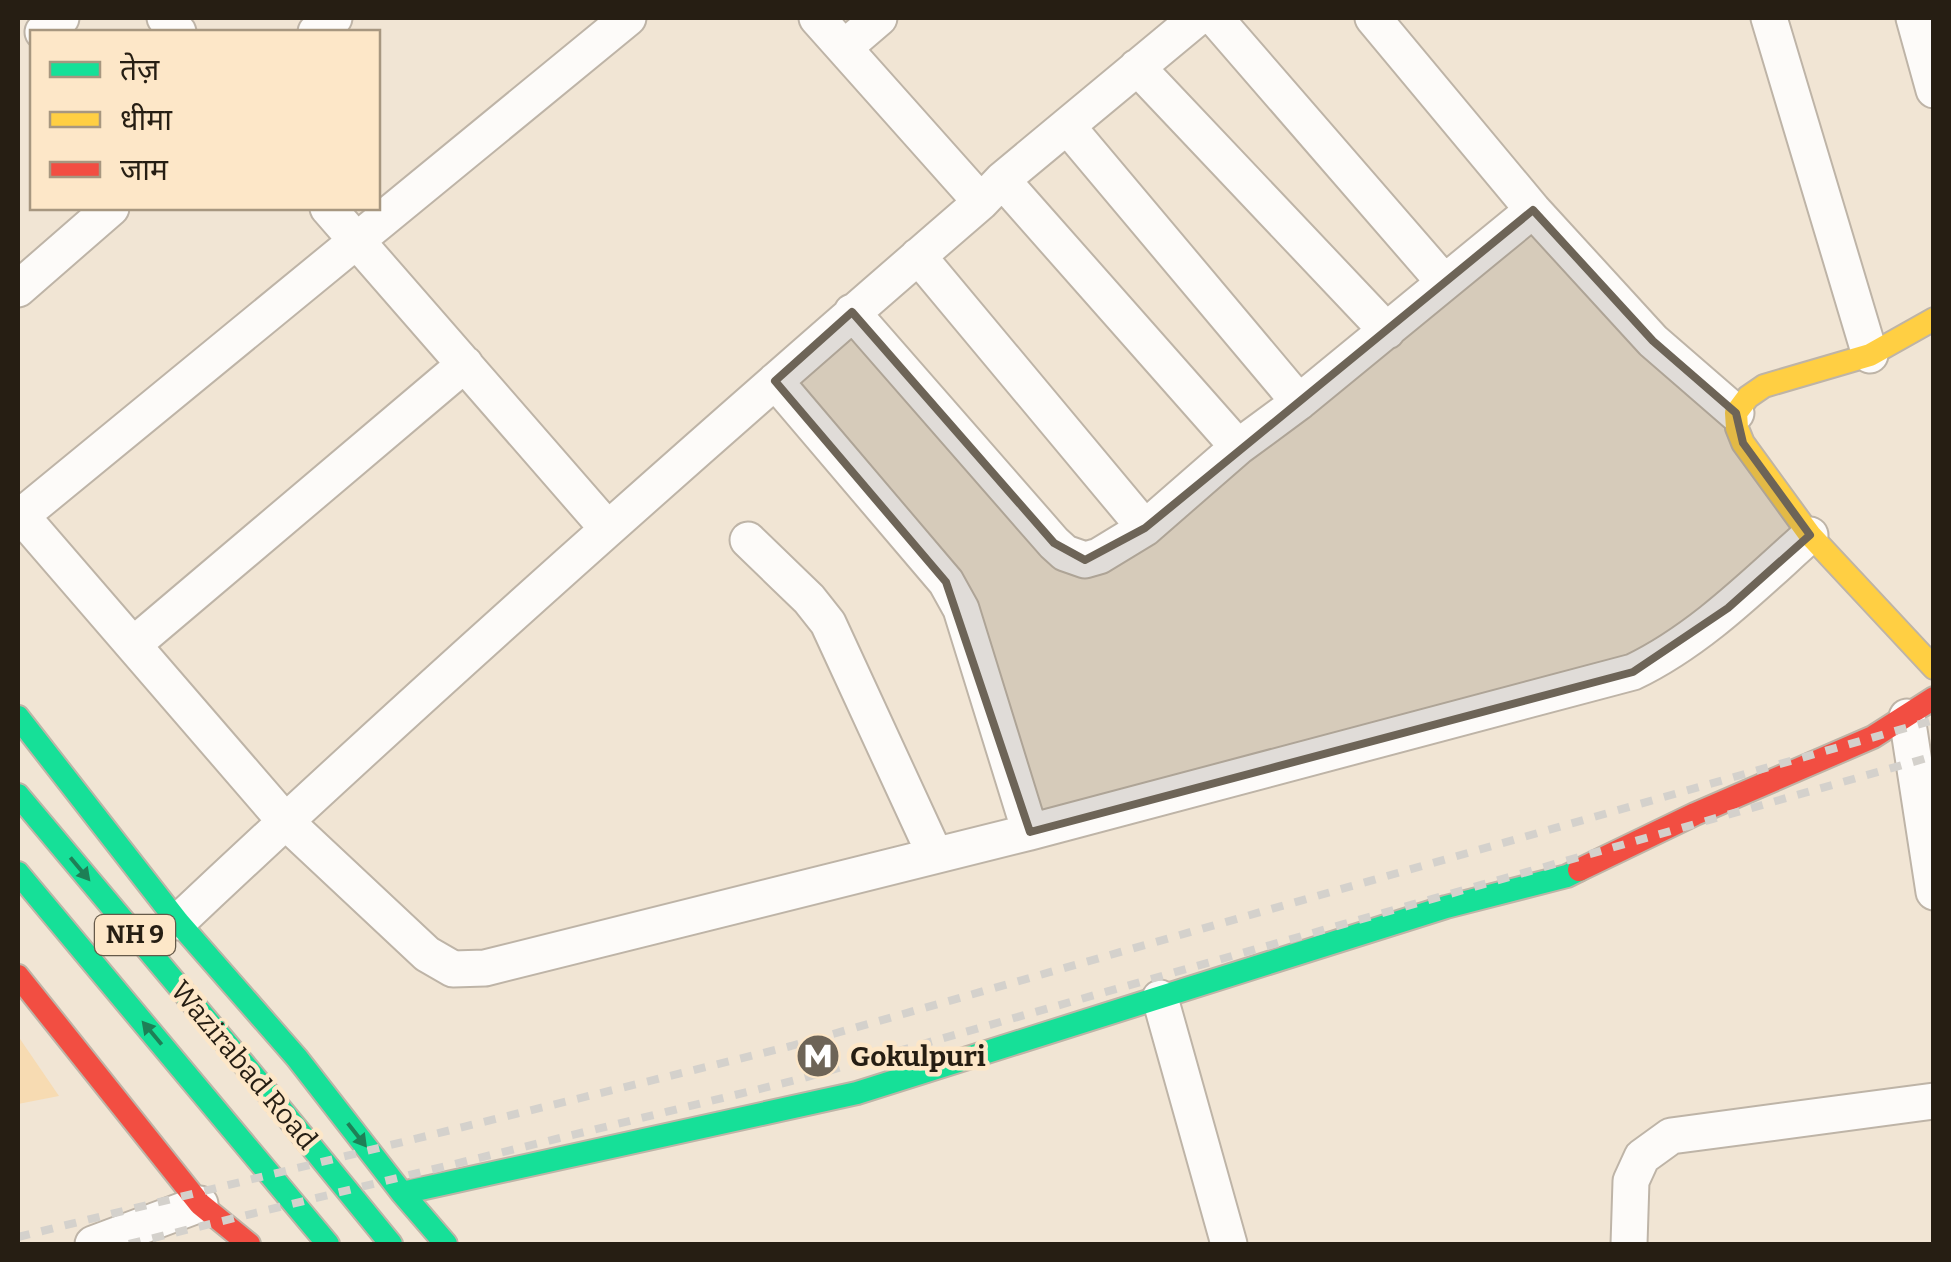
<svg xmlns="http://www.w3.org/2000/svg" width="1951" height="1262" font-family="Bitter,'Noto Sans Devanagari',serif">
<rect width="100%" height="100%" fill="#f1e5d4"/>
<path fill="#f7dbb2" d="M18,1036L59,1096L18,1104Z"/>
<g fill="none" stroke-linecap="round" stroke-linejoin="round">
<defs>
<path id="street" d="M165,18L178,32
M817,18L981,202
M1215,18L1444,282
M1373,18L1533,210L1653,341L1736,413
M1769,18L1870,355
M1914,18L1934,90
M43,32L61,18
M316,32L334,18
M844,48L879,18
M1137,67L1387,331
M1067,126L1299,402
M1002,180L1238,447
M328,208L607,528
M918,256L1145,528
M18,289L111,208
M852,312L1054,543L1065,553L1085,560L1099,556L1145,528L1238,447L1299,402L1533,210
M775,381L946,582L961,609L1030,832
M18,512L285,821L427,954L453,969L485,968L1030,832L1633,672C1700,640 1755,584 1810,535
M21,516L628,18
M748,540L809,599L828,623L935,855
M133,645L465,364
M1907,717L1934,892
M178,922C440,675 709,437 981,202L1002,180L1197,18
M1160,998L1229,1244
M93,1244L200,1204
M1629,1244L1631,1181L1642,1157L1671,1136L1934,1101"/>
<path id="fast" d="M18,717L178,922L297,1058L402,1193L446,1244
M18,795L253,1075L391,1244
M18,873L328,1244
M402,1193L857,1093L1446,907L1567,876L1579,870"/>
<path id="slow" d="M1934,319L1870,355L1764,386L1748,397L1736,413L1737,428L1743,443L1810,535L1934,668"/>
<path id="jam" d="M1579,870L1695,814L1873,737L1934,698
M18,976L200,1204L249,1244"/>
</defs>
<use href="#street" stroke="#beb4a7" stroke-width="39"/>
<use href="#fast" stroke="#beb4a7" stroke-width="26"/>
<use href="#slow" stroke="#beb4a7" stroke-width="26"/>
<use href="#jam" stroke="#beb4a7" stroke-width="26"/>
<use href="#street" stroke="#fdfbf9" stroke-width="35"/>
<use href="#fast" stroke="#16e098" stroke-width="22"/>
<use href="#slow" stroke="#ffcf43" stroke-width="22"/>
<use href="#jam" stroke="#f24e42" stroke-width="22"/>
<path stroke="#d4d1cc" stroke-width="8" stroke-dasharray="12 12" stroke-linecap="butt" d="M18,1237L791,1046L1934,720
M129,1244L800,1079L1934,756"/>
</g>
<defs><path id="oneway-solid" d="M-6-.8H1V-3.2L6.5 0L1 3.2V.8H-6Z" transform="scale(2.5)"/></defs>
<g fill="#1e7f56">
<use href="#oneway-solid" transform="translate(80 869) rotate(50)"/>
<use href="#oneway-solid" transform="translate(152 1033) rotate(-130)"/>
<use href="#oneway-solid" transform="translate(357 1135) rotate(52)"/>
</g>
<path fill="#6d6457" fill-opacity="0.2" stroke="#6d6457" stroke-width="8" stroke-linejoin="round" d="M1533,210L1653,341L1736,413L1743,443L1810,535L1728,608L1633,672L1030,832L946,582L775,381L852,312L1054,543L1085,560L1145,528Z"/>
<defs>
<symbol id="metro-disc" viewBox="-11 -11 22 22"><circle r="9.5" fill="#6d6457" stroke="#fde7c8"/><path d="M-5.5 5V-5H-3L0 0L3-5H5.5V5H3V-.5L0 4L-3-.5V5Z" fill="#fff"/></symbol>
</defs>
<g fill-rule="evenodd">
<use href="#metro-disc" x="793" y="1031" width="50" height="50"/>
</g>
<g text-anchor="middle" dominant-baseline="central" stroke-width="9" stroke-linejoin="round" paint-order="stroke">
<rect fill="#fde7c8" stroke="#665a49" stroke-width="2.5" x="95" y="915" width="80" height="40" rx="8"/>
<g font-size="25" font-weight="bold" fill="#261e13">
<text x="135" y="935">NH 9</text>
</g>
<g font-size="28" font-weight="bold" fill="#261e13" stroke="#fde7c8" text-anchor="start">
<text x="850" y="1056">Gokulpuri</text>
</g>
<g font-size="28" fill="#261e13" stroke="#fde7c8">
<text transform="translate(244 1065) rotate(50)">Wazirabad Road</text>
</g>
</g>
<rect width="1951" height="1262" fill="none" stroke="#261e13" stroke-width="40"/>
<rect x="30" y="30" width="350" height="180" fill="#fde7c8" stroke="#a79780" stroke-width="2.5"/>
<rect x="50" y="62" width="50" height="15" fill="#16e098" stroke="#a79780" stroke-width="2.5"/>
<text x="120" y="80" font-size="30" fill="#261e13">तेज़</text>
<rect x="50" y="112" width="50" height="15" fill="#ffcf43" stroke="#a79780" stroke-width="2.5"/>
<text x="120" y="130" font-size="30" fill="#261e13">धीमा</text>
<rect x="50" y="162" width="50" height="15" fill="#f24e42" stroke="#a79780" stroke-width="2.5"/>
<text x="120" y="180" font-size="30" fill="#261e13">जाम</text>
</svg>
